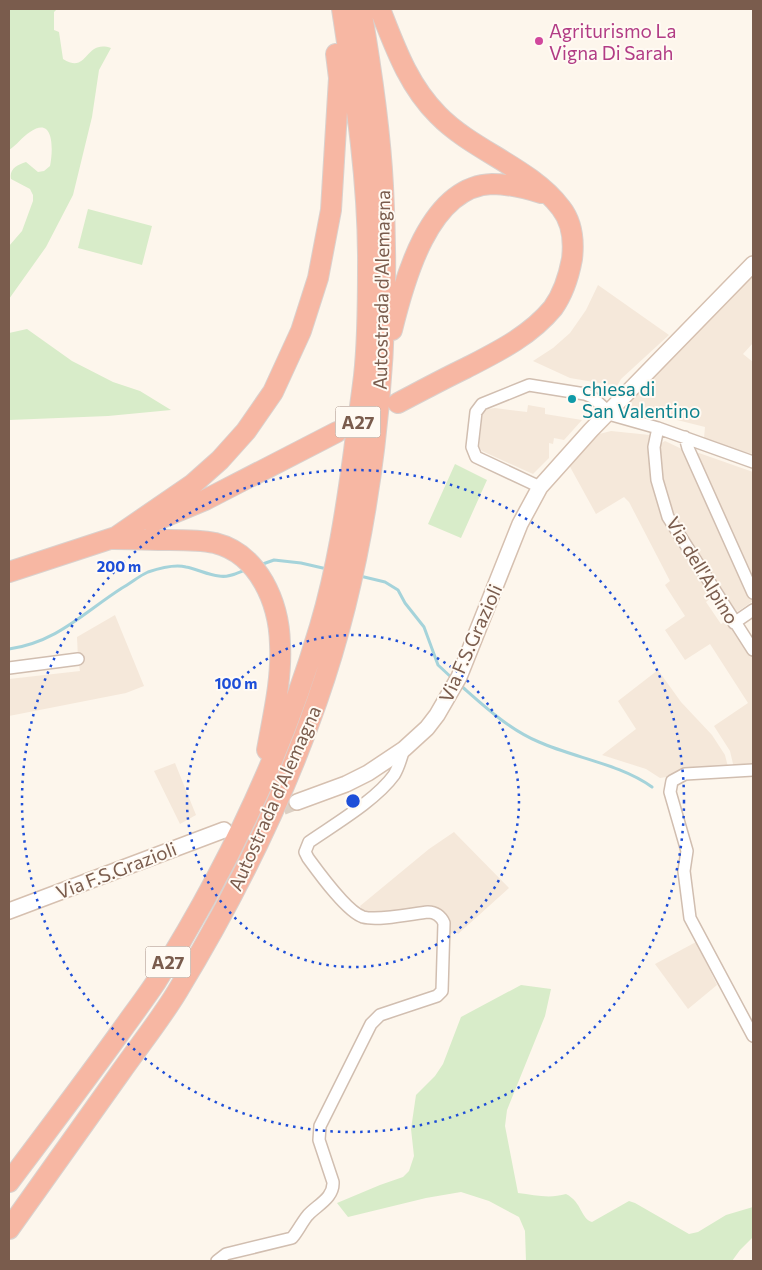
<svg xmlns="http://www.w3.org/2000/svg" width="762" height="1270" font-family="Commissioner,sans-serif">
<rect width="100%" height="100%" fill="#fdf6ec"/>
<path fill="#f5e8da" d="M753,276V343L743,354L753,362V454L731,448L704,438L705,427L629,408L631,396L671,355L680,350Z
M598,285L669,335L621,379L617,386L570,378L533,361L553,348L570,333L586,310Z
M528,405L545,408V414L582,420L564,440L554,438L553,444L549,443V458L533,474L482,451L479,447L483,411L488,409L495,408L527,412Z
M611,431L650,435L648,452L664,516L674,538L713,596L706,602L721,624L727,620L753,657V768L738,770L733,764L730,751L714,726L748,703L710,644L685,660L665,630L685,616L665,585L670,581L629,502L624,497L596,514L569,465L595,435Z
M665,441L684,450L753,601L734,614L669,509L660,467V444Z
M697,453H699L753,472V582Z
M115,615L144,686L126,693L9,716V679L80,671L78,659L77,637Z
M658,670L681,702L712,735L725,755L728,767L660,778L646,769L602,755L636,729L618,701Z
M175,763L196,815L180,824L154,771Z
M454,832L509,888L458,934L455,930L451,934L444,922L438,916H365L360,906L429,849Z
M696,942L717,985L688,1009L655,964Z"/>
<path fill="#d8ecc9" d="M9,9H57L54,12V30L59,32L63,59C89,75 84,39 111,48L99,70L92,117L73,195L46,247L9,299V246L22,231L33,201V195L30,189L11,179C9,169 17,165 26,162L38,172L44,171L50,166C53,152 55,115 30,132C22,137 17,145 9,150Z
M88,209L152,226L142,265L78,248Z
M27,329L72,361L113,382L140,391L171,410L108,416L9,420V333Z
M455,464L487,480L461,538L428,524Z
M521,985L551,989L545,1016L507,1110L505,1126L518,1193C535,1195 549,1199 566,1194C582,1202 581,1219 592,1222L629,1201L635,1203L689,1234L698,1232L726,1215L753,1207V1237L740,1250L732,1261H526L525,1231L519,1217L489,1201L461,1192L426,1198L348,1217L337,1203L380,1185L403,1177L409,1171L414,1156L411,1129L416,1095L435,1076L443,1064L461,1017Z"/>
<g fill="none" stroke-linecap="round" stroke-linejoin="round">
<path stroke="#a5d3da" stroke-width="3" d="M260,565L274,560L301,563L327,569
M360,576L385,582L398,590L405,603L424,627L438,665L452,678
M9,649C57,642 83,613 122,588C131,583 139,576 148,572C160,568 174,564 186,567C197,569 208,575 219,576C228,578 237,573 245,570
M459,684C483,705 508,729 539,742C575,758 620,764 652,787"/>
<path stroke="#dcd0c4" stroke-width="15" stroke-dasharray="15 8" stroke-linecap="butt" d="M240,824L297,802"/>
<defs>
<path id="minor" d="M658,428L654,447L657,480L668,517L753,650
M685,437L688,448L753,593
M540,487L476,457L472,447L476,412L482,404L529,385L585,394L592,397L612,415L658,428L753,462
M734,623L753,610
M9,668L78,659
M753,770L685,774L672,781L670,792L687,851L684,871L690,918L753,1036
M217,1261L226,1254L292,1238C298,1231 302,1222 308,1215C317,1205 334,1198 333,1182L319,1140L320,1126L371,1024L380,1015L437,996L442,991L444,923C441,916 435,912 428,912C411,914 378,921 363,917C347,912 319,873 308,858L305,852L309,842C335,824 376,800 394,775C399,767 401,758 404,749"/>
<path id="secondary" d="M297,802L346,784L368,773L404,749L427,728L437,715L459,677L520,524L540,487L591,430L753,264
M9,911L224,830"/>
<path id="motorway" d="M380,9C395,47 408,85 438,115C473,151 531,168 561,208C572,222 574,242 572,259C569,275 563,294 553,308C530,336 497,352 466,368C443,379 421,391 398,403
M392,330C404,281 429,186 492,184C509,184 525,188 541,193
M152,522L205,500L337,432
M113,539L193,484L220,460L246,431L273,392L301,331L318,278L331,210L339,78L336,54
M113,539C132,539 151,540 170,540C185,540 200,540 215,543C259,554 279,603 280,644C282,679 273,716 267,750
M9,572L125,534
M9,1182C46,1133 83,1084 119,1034C131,1017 144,1000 156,982C226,871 283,752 320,626C337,569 346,510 354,451C357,426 361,401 364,376C368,340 368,303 368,268C369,182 355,94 342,9
M9,1229C46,1177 83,1125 120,1073C139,1046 160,1020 177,992C233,900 282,802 317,701C373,541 392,354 383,186C380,126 371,67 361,9"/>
</defs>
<use href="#minor" stroke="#d1beb0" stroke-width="14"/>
<use href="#secondary" stroke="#d6c0b0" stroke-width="18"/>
<use href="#motorway" stroke="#dad1cd" stroke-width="22"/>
<use href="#minor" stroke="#fff" stroke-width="11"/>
<use href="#secondary" stroke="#fff" stroke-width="15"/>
<use href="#motorway" stroke="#f7b7a3" stroke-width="20"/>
</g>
<g fill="none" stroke="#1d4ed8" stroke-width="2.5" stroke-dasharray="2.5 5">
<circle cx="353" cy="801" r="166"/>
<circle cx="353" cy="801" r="331"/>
</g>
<circle fill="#d1479c" stroke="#fffaf3" stroke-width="2" cx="539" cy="41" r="5"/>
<circle fill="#0f9aa8" stroke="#fffaf3" stroke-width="2" cx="572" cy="399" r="5"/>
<g text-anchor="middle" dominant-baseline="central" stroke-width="4" stroke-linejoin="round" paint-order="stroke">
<g fill="#fffaf3" stroke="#a28b7f" stroke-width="1">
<rect x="335.5" y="406.5" width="45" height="31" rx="4"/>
<rect x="145.5" y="946.5" width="45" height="31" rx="4"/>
</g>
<g font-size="18" font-weight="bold" fill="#7a5c4d">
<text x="358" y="422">A27</text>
<text x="168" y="962">A27</text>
</g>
<g font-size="19" fill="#b23c85" stroke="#fffaf3" text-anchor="start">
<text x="549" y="30">Agriturismo La<tspan x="549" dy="22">Vigna Di Sarah</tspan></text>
</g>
<g font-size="19" fill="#7a5c4d" stroke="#fffaf3">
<text transform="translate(381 290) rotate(-89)">Autostrada d'Alemagna</text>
<text transform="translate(703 570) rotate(59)">Via dell'Alpino</text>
<text transform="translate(470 643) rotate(-66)">Via F.S.Grazioli</text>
<text transform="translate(274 798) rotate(-66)">Autostrada d'Alemagna</text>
<text transform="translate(116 870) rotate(-21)">Via F.S.Grazioli</text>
</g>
<g font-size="19" fill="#0d838f" stroke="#fffaf3" text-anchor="start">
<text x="582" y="388">chiesa di<tspan x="582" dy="22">San Valentino</tspan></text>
</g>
</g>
<circle cx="353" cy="801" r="8" fill="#1d4ed8" stroke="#fffaf3" stroke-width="2.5"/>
<g font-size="15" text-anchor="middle" font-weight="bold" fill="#1d4ed8" stroke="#fffaf3" stroke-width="4" stroke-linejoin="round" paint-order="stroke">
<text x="119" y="572">200 m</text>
<text x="236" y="689">100 m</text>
</g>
<rect width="762" height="1270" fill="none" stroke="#7a5c4d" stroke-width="20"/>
</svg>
